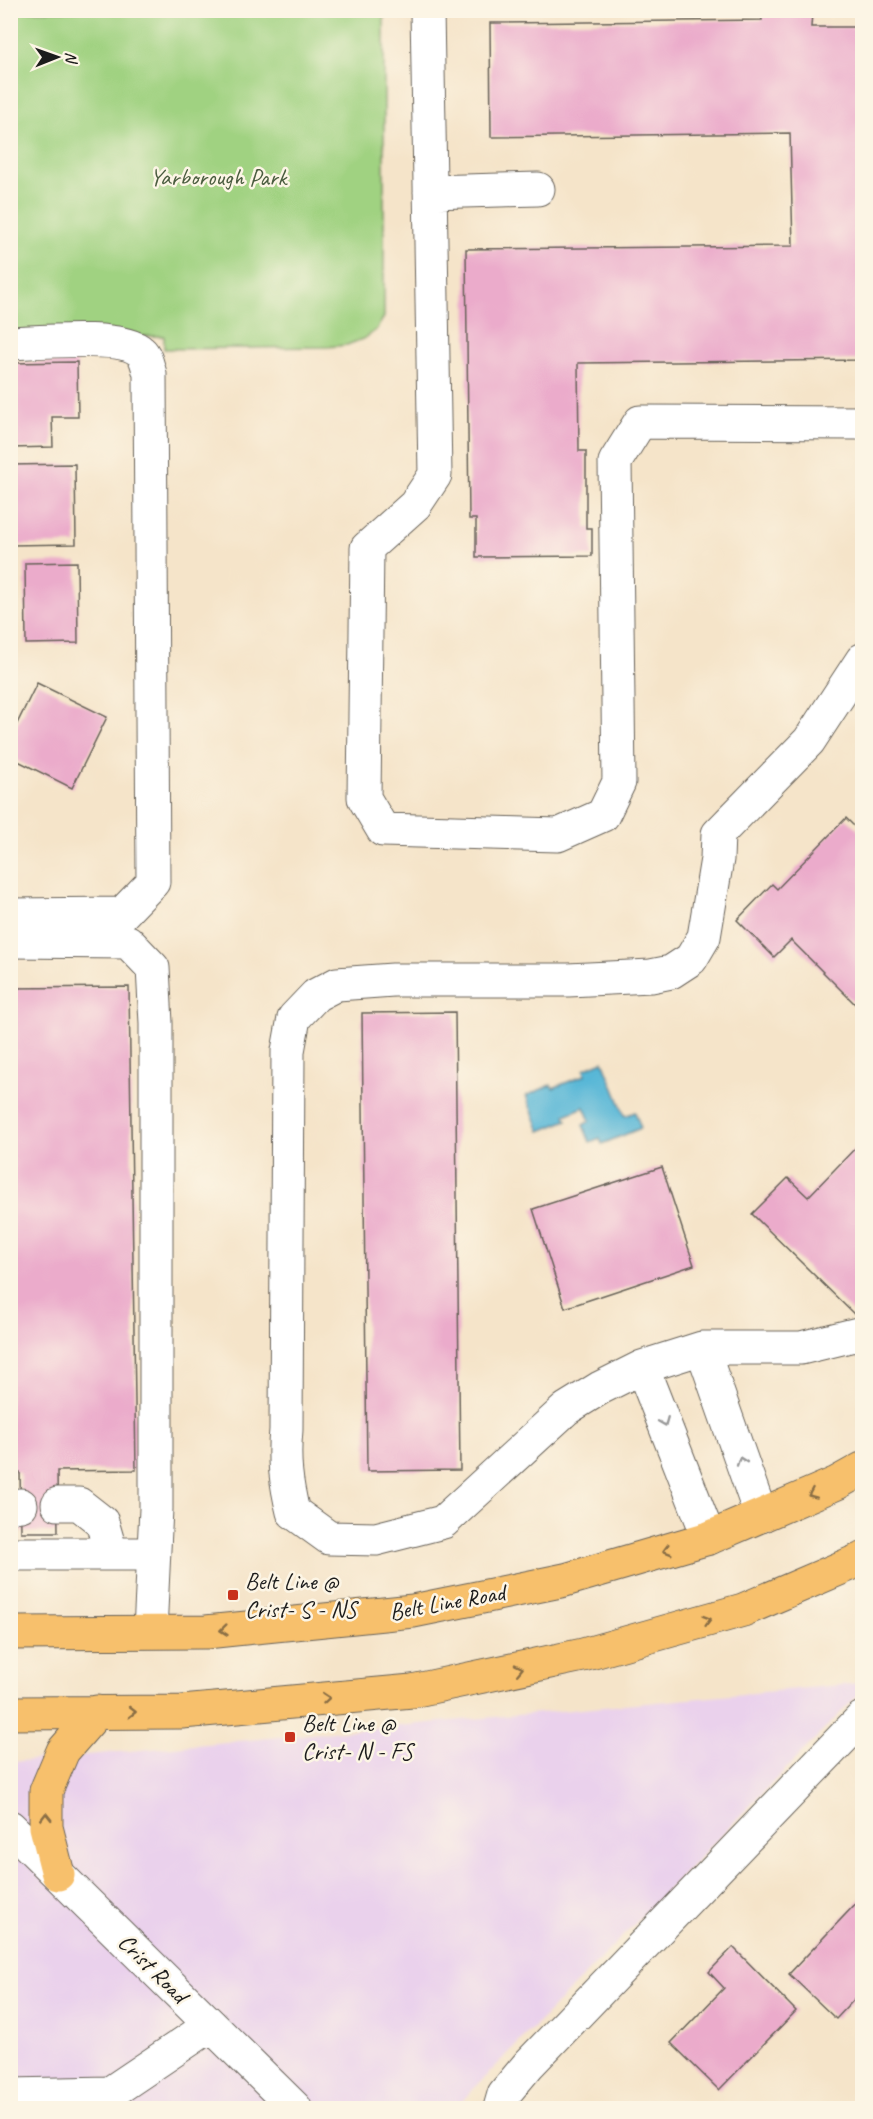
<svg xmlns="http://www.w3.org/2000/svg" width="873" height="2119" font-family="Caveat,sans-serif">
<rect width="100%" height="100%" fill="#fcf5e5"/>
<filter id="ink" filterUnits="userSpaceOnUse"><feTurbulence type="fractalNoise" baseFrequency=".0167" numOctaves="2"/><feDisplacementMap in="SourceGraphic" scale="12" xChannelSelector="R" yChannelSelector="G"/><feConvolveMatrix kernelMatrix="1 2 1 2 8 2 1 2 1" color-interpolation-filters="sRGB"/></filter>
<filter id="wash" filterUnits="userSpaceOnUse"><feTurbulence type="fractalNoise" baseFrequency=".008" numOctaves="4" result="noise"/><feDisplacementMap in="SourceGraphic" scale="24" xChannelSelector="R" yChannelSelector="G"/><feGaussianBlur stdDeviation="1.35" result="paint"/><feColorMatrix in="noise" values="0 0 0 0 0 0 0 0 0 0 0 0 0 0 0 0 0 1.4 0 .05"/><feComposite in="paint" operator="in"/></filter>
<g filter="url(#wash)">
<rect width="100%" height="100%" fill="#f5e4c9"/>
<path fill="#ead1ec" d="M862,1683V1691L455,2108H11V1762Z"/>
<path fill="#a0d281" stroke="#5e774e" stroke-width="1.5" d="M10,11H384V317L376,330L365,338L347,345L327,347L164,349V336L11,338Z"/>
<path fill="#59b7d7" stroke="#3a6a7a" stroke-width="1.5" d="M603,1061L625,1116L635,1112L641,1128L602,1144L600,1138L590,1142L583,1125L590,1121L584,1107L565,1115L567,1120L540,1131L526,1096L551,1085L553,1088L585,1075L584,1069Z"/>
<g id="blocks">
<path fill="#ebabcb" d="M761,12H812L811,27H862V360L578,363L579,451H586V528H592V556L476,557V519H469L466,249L793,246L790,133L491,137L490,23L762,20Z
M77,362L78,417H52L53,447L10,448V363Z
M75,464L76,544L10,545V465Z
M77,562L78,643L26,644L25,563Z
M37,683L107,717L72,788L10,757V738Z
M846,818L862,834V864L860,867L862,870V1011L791,940L774,957L737,920L772,884L777,889Z
M129,987L136,1470L57,1471L58,1532H21L20,1472H10V988Z
M455,1012L460,1470L367,1471L362,1013Z
M862,1141V1318L860,1320L752,1214L788,1178L808,1197Z
M662,1167L694,1265L565,1308L533,1209Z
M862,1897V1991L836,2019L789,1974Z
M733,1947L796,2011L719,2090L671,2043L724,1988L709,1972Z"/>
</g>
</g>
<g filter="url(#ink)">
<use href="#blocks" fill-opacity="0" stroke="#686259" stroke-width="1.5"/>
<g fill="none" stroke-linecap="round" stroke-linejoin="round">
<defs>
<path id="minor" d="M427,10L435,475L415,505L367,548L364,798L383,830L558,835L603,815L619,782L615,462L640,422L862,423
M430,192L538,189
M10,343C37,342 124,334 141,352C146,356 148,368 150,374L153,882L122,914L10,915
M862,660L809,741L718,834L717,859L704,937L691,959L671,972L651,976L568,980H393L337,984L316,995L294,1018L288,1051L286,1430C283,1460 286,1483 293,1512L329,1538L376,1539L443,1522L566,1409L600,1388L642,1367L702,1348H801L862,1333
M10,941L128,942L153,968L156,1023V1509L150,1631
M702,1348L761,1516
M642,1367L709,1538
M58,1504H79L102,1522L111,1553
M10,1506L21,1505
M10,1554H153
M10,1827L295,2108
M10,2095L110,2093L211,2025
M500,2108L504,2094L529,2064L862,1718"/>
<path id="major" d="M10,1633L206,1632L413,1611L565,1580L709,1538L837,1483L862,1469
M10,1713L182,1712L412,1691L583,1655L743,1610L862,1559
M58,1874L46,1827V1791L63,1751L97,1712"/>
</defs>
<use href="#minor" stroke="#686259" stroke-width="35"/>
<use href="#major" stroke="#686259" stroke-width="35"/>
<use href="#minor" stroke="#fff" stroke-width="33"/>
<use href="#major" stroke="#f7c06c" stroke-width="33"/>
</g>
<defs><path id="oneway-chevron" d="M-2-3.5L2.5 0L-2 3.5" fill="none" stroke-width="1.6" stroke-linecap="round" stroke-linejoin="round" transform="scale(1.5)"/></defs>
<g stroke="#999">
<use href="#oneway-chevron" transform="translate(664 1422) rotate(68)"/>
<use href="#oneway-chevron" transform="translate(741 1461) rotate(-109)"/>
</g>
<g stroke="#8a6e44">
<use href="#oneway-chevron" transform="translate(812 1494) rotate(156)"/>
<use href="#oneway-chevron" transform="translate(667 1550) rotate(164)"/>
<use href="#oneway-chevron" transform="translate(707 1620) rotate(-16)"/>
<use href="#oneway-chevron" transform="translate(224 1630) rotate(174)"/>
<use href="#oneway-chevron" transform="translate(519 1669) rotate(-12)"/>
<use href="#oneway-chevron" transform="translate(326 1698) rotate(-5)"/>
<use href="#oneway-chevron" transform="translate(132 1712)"/>
<use href="#oneway-chevron" transform="translate(46 1817) rotate(-91)"/>
</g>
</g>
<g fill="#c8321e" stroke="#fcf5e5" stroke-width="2">
<rect x="227" y="1589" width="12" height="12" rx="3"/>
<rect x="284" y="1731" width="12" height="12" rx="3"/>
</g>
<g text-anchor="middle" dominant-baseline="central" stroke-width="5" stroke-linejoin="round" paint-order="stroke">
<g font-size="24" fill="#4a5c3f" stroke="#fcf5e5">
<text x="218" y="177">Yarborough Park</text>
</g>
<g font-size="24" fill="#1c1c1c" stroke="#fcf5e5" text-anchor="start">
<text x="245" y="1581">Belt Line @<tspan x="245" dy="28">Crist- S - NS</tspan></text>
<text x="302" y="1723">Belt Line @<tspan x="302" dy="28">Crist- N - FS</tspan></text>
</g>
<g font-size="24" fill="#1c1c1c" stroke="#fcf5e5">
<text transform="translate(447 1602) rotate(-10)">Belt Line Road</text>
<text transform="translate(153 1968) rotate(45)">Crist Road</text>
</g>
</g>
<rect width="873" height="2119" fill="none" stroke="#fcf5e5" stroke-width="36"/>
<g transform="translate(57 57) rotate(89)" stroke="#fcf5e5" stroke-width="4.5" paint-order="stroke">
<path d="M0-4.5L10 22L0 15L-10 22Z" fill="#1c1c1c"/>
<text y="-9" font-size="16" font-weight="bold" text-anchor="middle" fill="#1c1c1c">N</text>
</g>
</svg>
